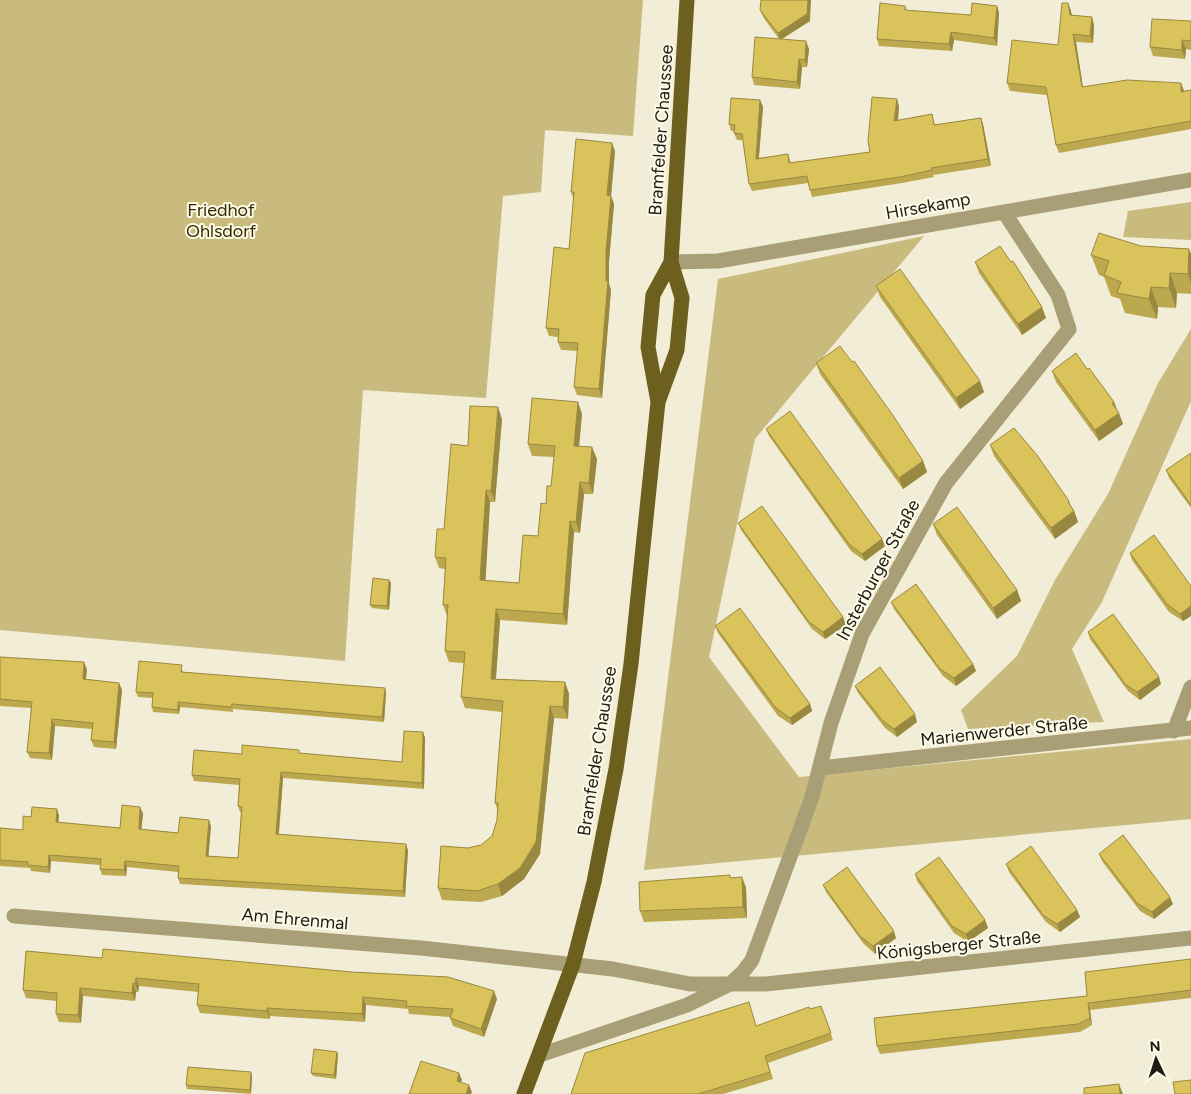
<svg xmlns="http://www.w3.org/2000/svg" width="1191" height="1094" font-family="Figtree,sans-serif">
<rect width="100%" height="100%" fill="#f2edd6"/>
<path fill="#c9bb7e" d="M0,0H643L633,136L545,130L541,192L503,196L486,398L363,390L345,661L0,630Z
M1191,202V240L1123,237L1128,211Z
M924,236L755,439L709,657L799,777L1191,739V819L644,870L718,279Z
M1191,329V401L1102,602L1072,649L1104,722L968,729L961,710L1017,656L1055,580L1108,494L1158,383Z"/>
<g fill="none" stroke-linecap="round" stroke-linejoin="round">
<path stroke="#a99f77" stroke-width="15" d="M671,262L718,261L1191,180
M1174,731L1191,687
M820,768L1191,728
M14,916L421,948L613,969L690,984H766L1191,938
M540,1055L687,1005L730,984L743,972L752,960L812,797L831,723L862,634L946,483L1069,329L1058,295L1004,212"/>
<path stroke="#6d5f1d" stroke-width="15" d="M658,402L648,347L653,295L671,262
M524,1094L573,964L594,882L616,769L631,664L658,402L677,350L682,298L671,262L687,0"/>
</g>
<path fill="#bca84f" d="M1068,3L1072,15L1094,25L1093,43L1076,42L1083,87L1181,83L1184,91L1191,90V129L1059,153L1056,145L1047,95L1010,91L1007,83L1058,45Z
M905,6L907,11L971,15L997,6L999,13L997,46L954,40L952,51L879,46L877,39Z
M760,10L810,21L782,39L809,49L807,67H802L800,89L754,85L752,77L779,39L763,17Z
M1191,21V50L1186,49L1185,59L1153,56L1150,47Z
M760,100L763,107L759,158L788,154L791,163L870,152L899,106L898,121L932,114L935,125L981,118L983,124L991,166L933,175L934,177L902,183L812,197L808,183L752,191L749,184L743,140H737L734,133L735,131H731L729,124Z
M615,151L611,196L614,204L609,261V284L611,290L602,398L577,395L574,387L578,351L561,350L558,342V337L549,336L546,328L569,249L574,200L571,192Z
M1141,246L1189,249L1191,254V294L1177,293L1176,308L1158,307L1157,319L1125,313L1120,299L1111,296L1104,277L1099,275L1091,255Z
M975,262L1046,318L1022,335L979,273Z
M876,286L984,392L960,409L880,297Z
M816,363L923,461L927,472L903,489L820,374Z
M1087,369L1114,402L1123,424L1099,441L1056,382L1052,371Z
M582,414L579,446L597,459L593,494H584L580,533L574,532L567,625L500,620L496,679L565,682L569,694L568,719L554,718L540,854L524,879L502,896L481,902L442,900L438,888L468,848L481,845L492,836L497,820L498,811L495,803L502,712L465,708L461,697L464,663L449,662L445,651L447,616L443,605L445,569L439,568L435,557L444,529L468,446L502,419L495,502H490L485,580L519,583L538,536L551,486L554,457L532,456L528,444Z
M766,429L882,539L885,546L865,561L851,551L769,436Z
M990,445L1072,508L1074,511L1078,522L1055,539L994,456Z
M1191,453V508L1169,478L1166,470Z
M738,523L843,617L846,625L825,639L812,629L741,530Z
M933,524L1017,590L1021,601L997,619L937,535Z
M1130,553L1191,586V616L1183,621L1169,612L1132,560Z
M389,580L391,583L389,610L372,608L370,605Z
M891,602L973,664L976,671L956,686L943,676L894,609Z
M715,626L810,704L812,711L792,725L778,716L718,633Z
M1088,632L1161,684L1140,700L1128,691L1090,639Z
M0,657L87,669L86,679L119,683L122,690L116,749L94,747L91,740L92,729L55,726L52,760L30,758L27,752L31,708L0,706Z
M183,670V672L386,693L384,722L233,709V712L180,707L179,714L153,712L152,707V698L138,697L136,692Z
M855,686L917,722L897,737L885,728L858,693Z
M423,732L425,738L424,789L283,778L279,834L408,850L405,897L180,884L178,878V872L127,867L126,876L102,875L100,869V865L51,861L50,873L31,871L30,868L0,866V828L23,830L31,817L59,815L58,823L120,828L143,813L141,829L178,833L211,826L208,856L238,858L241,813L240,812L238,806L239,785L194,781L192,775L242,754L300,753L402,762Z
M1099,854L1173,904L1154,919L1140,911L1102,861Z
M1006,864L1077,910L1080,917L1060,932L1046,922L1009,872Z
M915,874L985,920L988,928L968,942L954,933L917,881Z
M742,877L746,888L747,918L644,922L640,911Z
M823,885L896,938L875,954L863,943L826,892Z
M26,951L497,999L484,1037L453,1026L450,1018V1017L409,1014L408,1009L366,1005L365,1022L270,1016V1019L200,1013L197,1005L198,992L139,986L138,992H136L135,1001L83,996L81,1023L59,1022L56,1014L57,1001L26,998L23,990Z
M1191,959V998L1090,1010L1092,1025L1080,1032L880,1054L877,1046L1087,996Z
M821,1006L833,1040L768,1063L773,1079L723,1094H571L756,1026Z
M337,1052L338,1055L336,1079L313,1076L311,1073Z
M252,1076L251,1094L187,1089L186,1085Z"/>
<path fill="#998840" d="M808,0H811L810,21L780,40L778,33Z
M1068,3L1071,11L1073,23L1070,15Z
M997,6L999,13L997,46L994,38Z
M1092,17L1094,25L1093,43L1090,36Z
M951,32L954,40L952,51L949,44Z
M1073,34L1076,42L1084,95L1082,87Z
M1182,40L1186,49L1185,59L1182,50Z
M806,41L809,49L807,67L805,60Z
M799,59L802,67L800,89L797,82Z
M1181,83L1184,91L1183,100L1181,92Z
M897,99L899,106L897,128L894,121Z
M760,100L763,107L758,165L756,159Z
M981,118L983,124L991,166L988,159Z
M612,143L615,151L611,196L614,204L609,261V284L611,290L602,398L599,389L606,281V252L607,195Z
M1189,249L1191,254V283L1188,274Z
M1170,273L1177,293L1176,308L1169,288Z
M1151,287L1158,307L1157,319L1149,299Z
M1042,307L1046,318L1022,335L1018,324Z
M980,381L984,392L960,409L956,398Z
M578,402L582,414L578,457L574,446Z
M1114,402L1118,413L1112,403Z
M498,407L502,419L495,502L491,491Z
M1119,413L1123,424L1099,441L1095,430Z
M592,447L597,459L593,494L589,483Z
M923,461L927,472L903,489L899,478Z
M580,482L584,494L580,533L576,522Z
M486,490L490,502L485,591L480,580Z
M1069,501L1073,512L1074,511L1078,522L1055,539L1051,528L1068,502Z
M570,521L574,532L567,625L563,614Z
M882,539L885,546L865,561L862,554Z
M389,580L391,583L389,610L387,606Z
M1017,590L1021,601L997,619L993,608Z
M1191,606V616L1183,621L1180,614Z
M496,609L500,620L495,690L491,679Z
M843,617L846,625L825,639L823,632Z
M84,662L87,669L85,686L83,679Z
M973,664L976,671L956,686L954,678Z
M1159,677L1161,684L1140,700L1137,692Z
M565,682L569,694L568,719L563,707Z
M119,683L122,690L116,749L114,742Z
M385,688L386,693L384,722L382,717Z
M178,702L180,707L179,714L178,710Z
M810,704L812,711L792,725L790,718Z
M550,706L554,718L540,854L524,879L502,896L498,884Z
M915,714L917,722L897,737L894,729Z
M52,719L55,726L52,760L49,753Z
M423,732L425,738L424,789L422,783Z
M281,772L283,778L278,840L276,834Z
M140,807L143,813L141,835L139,829Z
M57,809L59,815L58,828L56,822Z
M209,820L211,826L208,862L206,856Z
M406,844L408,850L405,897L403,891Z
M49,855L51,861L50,873L48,867Z
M125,861L127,867L126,876L124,870Z
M742,877L746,888L747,918L743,907Z
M1170,897L1173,904L1154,919L1152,912Z
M1077,910L1080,917L1060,932L1057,924Z
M985,920L988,928L968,942L966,934Z
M894,931L896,938L875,954L873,946Z
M136,978L139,986L138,992L135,984Z
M133,983L136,992L135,1001L132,993Z
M80,988L83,996L81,1023L78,1015Z
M494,991L497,999L484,1037L481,1029Z
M363,997L366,1005L365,1022L362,1014Z
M1088,1003L1090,1010L1092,1025L1090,1018Z
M267,1008L270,1016V1019L267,1011Z
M337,1052L338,1055L336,1079L334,1075Z
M251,1072L252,1076L251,1094L250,1090Z
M459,1073L462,1080L459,1088L457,1081Z
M1119,1084L1123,1094H1120Z
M469,1085L472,1092L471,1094H466Z"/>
<path fill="#dbc35c" stroke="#998840" d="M761,0H808L807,14L778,33L760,10Z
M880,3L905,6V10L971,15L972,3L997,6L994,38L951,32L949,44L877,39Z
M1062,3H1068L1070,15L1092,17L1090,36L1073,34L1082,87L1127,80L1181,83V92L1191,90V121L1056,145L1046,87L1007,83L1012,40L1058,45Z
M1152,19L1191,21V41L1182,40V50L1150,47Z
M755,37L806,41L805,60L799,59L797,82L752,77Z
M872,97L897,99L894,121L932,114L934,125L981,118L988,159L931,168L932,170L900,177L810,190L807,176L749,184L742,134L734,133L735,125L729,124L731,98L760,100L756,159L788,154L789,163L870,152L868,141Z
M576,139L612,143L607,195L611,196L606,252V281H608L599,389L574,387L578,343L558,342L559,329L546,328L554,247L569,249L574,192H571Z
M1099,233L1141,246L1189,249L1188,274L1170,273L1169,288L1151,287L1149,299L1117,293L1121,282L1104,275L1109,261L1091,255Z
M1000,246L1011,262L1013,261L1042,307L1018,324L975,262Z
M900,269L980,381L956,398L876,286Z
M840,346L852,362L854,361L892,414L923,461L899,478L816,363Z
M1076,353L1087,369L1089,368L1114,402L1112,403L1119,413L1095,430L1052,371Z
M532,398L578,402L574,446L592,447L589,483L580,482L576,522L570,521L563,614L496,609L491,679L565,682L563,707L550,706L536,842L520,868L498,884L477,891L438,888L441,846L468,848L481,845L492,836L497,820L498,803H495L503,701L461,697L465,652L445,651L448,605H443L446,558L435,557L437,529H444L451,444L468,446L470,406L498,407L491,491L486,490L480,580L519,583L523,535L538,536L541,503L546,504L547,486H551L555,446L528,444Z
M790,411L882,539L862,554L849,544L766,429Z
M1014,428L1037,455L1069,501L1068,502L1074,511L1051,528L990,445Z
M1191,453V505L1166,470Z
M762,506L843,617L823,632L809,622L738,523Z
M957,507L1017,590L993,608L933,524Z
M1154,535L1191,586V606L1180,614L1167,604L1130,553Z
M373,578L389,580L387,606L370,605Z
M916,584L973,664L954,678L940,669L891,602Z
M740,608L810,704L790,718L776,708L715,626Z
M1113,614L1159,677L1137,692L1125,684L1088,632Z
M0,657L84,662L83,679L119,683L114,742L91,740L93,723L52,719L49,753L27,752L32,702L0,699Z
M139,661L182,665L181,672L385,688L382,717L232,704L231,707L178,702V710L152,707L153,693L136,692Z
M880,667L915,714L894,729L882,720L855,686Z
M404,731L423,732L422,783L281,772L276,834L406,844L403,891L178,878L179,866L125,861L124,870L100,869L101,859L49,855L48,867L28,865V862L0,860V828L23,830V816L31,817L32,807L57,809L56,822L120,828L122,805L140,807L139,829L178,833L180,817L209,820L206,856L238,858L242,807L238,806L240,779L192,775L194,750L242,754V745L299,750V753L402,762Z
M1123,835L1170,897L1152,912L1137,903L1099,854Z
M1031,846L1077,910L1057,924L1043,915L1006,864Z
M939,857L985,920L966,934L952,926L915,874Z
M847,867L894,931L873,946L860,936L823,885Z
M730,875V878L742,877L743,907L640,911L639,882Z
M103,949L352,972L448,977L494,991L481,1029L450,1018L453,1009L406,1006L407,1001L363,997L362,1014L267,1008V1011L197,1005L199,984L136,978L135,984L133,983L132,993L80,988L78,1015L56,1014L57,993L23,990L26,951L102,958Z
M1191,959V990L1088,1003L1090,1018L1078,1024L877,1046L874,1018L1087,996L1085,972Z
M749,1002L756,1026L809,1007L810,1009L821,1006L831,1033L765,1056L770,1072L698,1094H571L585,1053Z
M314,1049L337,1052L334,1075L311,1073Z
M421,1061L459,1073L457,1081L469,1085L466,1094H409Z
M188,1067L251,1072L250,1090L186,1085Z
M1191,1080V1094H1175L1173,1082Z
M1119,1084L1120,1094H1084V1088Z"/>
<g text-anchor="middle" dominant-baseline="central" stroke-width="4" stroke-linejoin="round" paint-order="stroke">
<g font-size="18" fill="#1e1d14" stroke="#fefae8">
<text transform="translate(661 130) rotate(-86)">Bramfelder Chaussee</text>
<text transform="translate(928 206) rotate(-10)">Hirsekamp</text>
<text transform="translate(878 570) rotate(-62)">Insterburger Straße</text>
<text transform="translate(1004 731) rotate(-6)">Marienwerder Straße</text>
<text transform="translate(597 751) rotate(-81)">Bramfelder Chaussee</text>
<text transform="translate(295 919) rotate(5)">Am Ehrenmal</text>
<text transform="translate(959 945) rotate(-6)">Königsberger Straße</text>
</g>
<g font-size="18" fill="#352c00" stroke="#fefae8">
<text x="221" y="210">Friedhof<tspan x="221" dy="21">Ohlsdorf</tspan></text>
</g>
</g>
<g transform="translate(1156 1059) rotate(356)" stroke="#fefae8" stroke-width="4" paint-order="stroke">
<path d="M0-4L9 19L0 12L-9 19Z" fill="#1e1d14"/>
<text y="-8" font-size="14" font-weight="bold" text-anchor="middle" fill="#1e1d14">N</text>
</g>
</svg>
